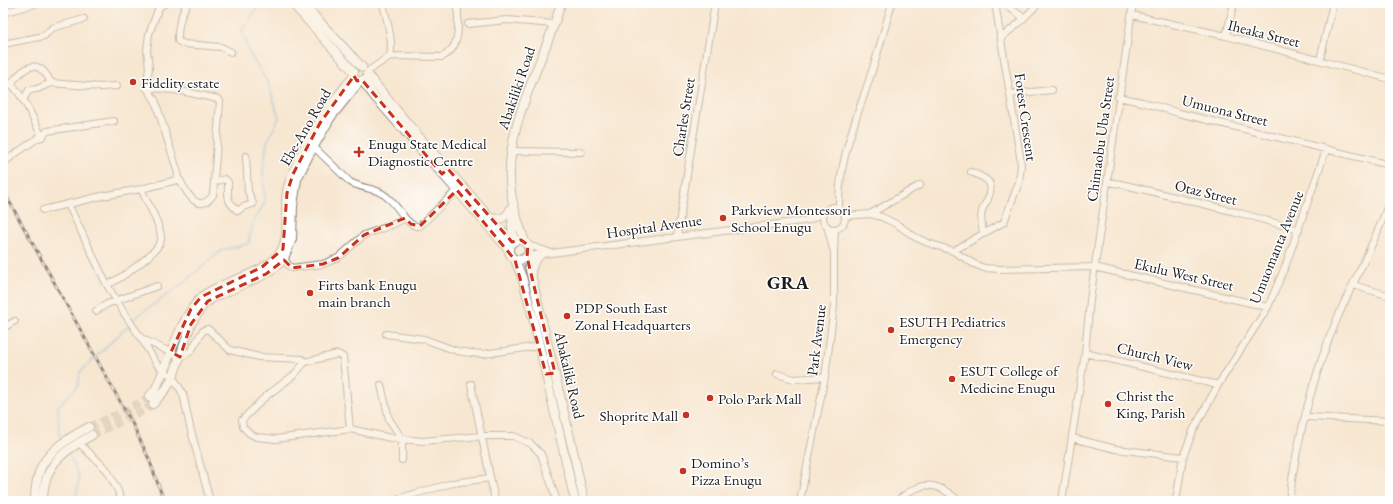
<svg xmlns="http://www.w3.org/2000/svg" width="1393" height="504" font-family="'EB Garamond',serif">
<rect width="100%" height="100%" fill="#fff"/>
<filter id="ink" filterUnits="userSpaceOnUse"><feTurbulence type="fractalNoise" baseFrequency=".025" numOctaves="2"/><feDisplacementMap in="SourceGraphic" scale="8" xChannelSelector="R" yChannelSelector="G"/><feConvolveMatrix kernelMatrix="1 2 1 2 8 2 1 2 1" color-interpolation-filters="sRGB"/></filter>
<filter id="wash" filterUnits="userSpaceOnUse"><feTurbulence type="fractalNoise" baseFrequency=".012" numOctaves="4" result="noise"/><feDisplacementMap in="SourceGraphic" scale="16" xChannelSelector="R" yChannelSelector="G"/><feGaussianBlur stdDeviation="0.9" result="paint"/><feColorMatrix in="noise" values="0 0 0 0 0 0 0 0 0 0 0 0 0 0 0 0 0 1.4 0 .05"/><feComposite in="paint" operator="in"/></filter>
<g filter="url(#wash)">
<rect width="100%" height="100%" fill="#f7e7d1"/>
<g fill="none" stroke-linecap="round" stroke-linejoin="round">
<path stroke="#6ea9de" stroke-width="1.5" d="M132,322L140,314L176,289L222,250L248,244L253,222L265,203L263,171L267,142L279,118L269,85L250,54L242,31L260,3
M62,440L59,434L58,406L78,386L80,372L129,325
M69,454L79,477L76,501"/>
</g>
</g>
<g filter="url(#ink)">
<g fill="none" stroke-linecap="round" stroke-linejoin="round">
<path stroke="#cbbead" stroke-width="8" stroke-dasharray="8 4" stroke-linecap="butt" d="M89,427L129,409L149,397
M92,435L145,410L153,404"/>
<defs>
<path id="minor" d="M187,3C181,15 177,27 178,41L184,44L221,47L231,52
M1003,3L1024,18
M3,13L38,3
M1132,15L1226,36L1390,79
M468,24L507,20L554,24
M1226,36L1234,3
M1001,38L1020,22L1039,3
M3,44L44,36L52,28L84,19
M390,56L442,57C463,47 457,23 458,3
M1320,60L1333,3
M367,72L390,56C394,42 386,18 383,3
M3,83L11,84C25,98 33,119 42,137
M11,84C25,65 39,57 51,83
M146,87L181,91L218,99L220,101L213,195C199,215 187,194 180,180H177
M1010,94L1052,90
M1118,97L1142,102L1179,113L1390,165
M23,100L29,90L37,89L51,83L101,87L117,86
M314,147L350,182C359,187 368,188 377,191C390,196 397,208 405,218
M510,151L581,152
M3,164L12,156L38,138L42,137L47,131L114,121
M971,172C985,178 996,181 988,199C986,203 983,206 982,211C980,218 982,226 983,233
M214,182L225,179L228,182C228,197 226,201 238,211L243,207L253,204L248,191L246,156
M1107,182L1121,184L1240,213L1299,230
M68,204L107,285L124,313L141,338L156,363L164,371L173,377L183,394L190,427L210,501
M823 218a11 11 0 1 1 22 0a11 11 0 1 1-22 0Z
M839,208C838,160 856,121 870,77C878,53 885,28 892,3
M43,210L102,196L141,189L177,180L178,173L155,100L146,87L149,68L147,50L149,34L159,7L166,3
M870,214L920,185
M845,216L870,214L882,217L898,225L915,237L928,243L953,251L974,264L984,268L1000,269L1094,267L1268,307
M827,226L833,249
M677,236L715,3
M528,245L549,252
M953,251L1004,222L1019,182L1021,166L1020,156L995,3
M528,256L809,220L824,212
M284,258L288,265L292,268L323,264L338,258L364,235L392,225L405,218C410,223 413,227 420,226L457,190
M107,285C120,279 158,253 161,240C163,229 146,200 141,189
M1353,285L1390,296
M96,311L107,304L157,286
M3,328L15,321
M386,334L424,339L457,351L471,353L483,354L540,346
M141,338L180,357L191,351L202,332L204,330L208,329L230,350L259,357L302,359L305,362
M1085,353L1218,385
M777,374L794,379L825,377
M471,384L495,501
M381,385L389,419L402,439V460
M1306,417L1390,421
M350,429L343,357L338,354L305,362L294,375L265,397L242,420L243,427L249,433L256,437L276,439L350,429L391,438L423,441L482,436H514L531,444L541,454L557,501
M1072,438L1116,449L1183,457
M78,442L107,470L118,491L121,501
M393,500L453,483L490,478
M800,501L825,377L829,346L834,306V252L835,229
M897,501C920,481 935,480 959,501
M1062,501L1085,353L1090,300L1133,3
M1176,501L1183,457L1193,431L1218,385L1268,307L1285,267L1326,150
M1289,501C1297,439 1313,376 1337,319C1354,279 1377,240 1390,199"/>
<path id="major" d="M292,3L354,72
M302,3L362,67
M367,74L407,123L490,218L513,242
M362,80L374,96L509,250
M513,209L512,227L514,241
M490,218C501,220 507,218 511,208
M509 250a10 10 0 1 1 20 0a10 10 0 1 1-20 0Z
M525,242C520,226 513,210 511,192C502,127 544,64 561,3
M527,257L574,455L584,501
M515,260L522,277L532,314L575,501
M531,271L534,262L541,254
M149,397L156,388C168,363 182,313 203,296C224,279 265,276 281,251C290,237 284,209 287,191C296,153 328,106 354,76
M153,404L166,389L173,377L191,324L204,304L213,298L266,274L280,263L284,258L292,239L293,206L297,179L309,155L331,117L360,81
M35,501C35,492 36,482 39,473C45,452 70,437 89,427
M43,501C43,465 63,451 92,435"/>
</defs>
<use href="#minor" stroke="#8a8276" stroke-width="8"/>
<use href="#major" stroke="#8a8276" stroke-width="10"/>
<use href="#minor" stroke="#fff" stroke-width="6"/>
<use href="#major" stroke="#fff" stroke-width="8"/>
<defs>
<path id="rail" d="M3,190L132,423L149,459L164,501"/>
</defs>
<use href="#rail" stroke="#1c1c1c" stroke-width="3"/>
<use href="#rail" stroke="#fff" stroke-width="1.5" stroke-dasharray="4.5" stroke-linecap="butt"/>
</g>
</g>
<path d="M0 0H1393V504H0ZM354,76L357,81L362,80L442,174L448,169L512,242L521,240L528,245L527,257L555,373L546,374L515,260L457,190L420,226L411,224L405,218L364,235L338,258L323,264L292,268L284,260L266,274L208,301L191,324L180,357L171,352L191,309L201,297L262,267L283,249L287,193L293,174L320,123Z" fill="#f7e7d1" fill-opacity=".55" fill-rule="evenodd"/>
<path fill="none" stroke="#c8321e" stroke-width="3" stroke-dasharray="8 5" stroke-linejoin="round" d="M354,76L357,81L362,80L442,174L448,169L512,242L521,240L528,245L527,257L555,373L546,374L515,260L457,190L420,226L411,224L405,218L364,235L338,258L323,264L292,268L284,260L266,274L208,301L191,324L180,357L171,352L191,309L201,297L262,267L283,249L287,193L293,174L320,123Z"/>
<g fill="#c8321e" stroke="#fff" stroke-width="1.5">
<circle cx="133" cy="82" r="4"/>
<path d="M357 146h4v4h4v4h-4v4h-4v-4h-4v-4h4z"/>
<circle cx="723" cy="218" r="4"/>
<circle cx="310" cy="293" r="4"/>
<circle cx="567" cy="316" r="4"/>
<circle cx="891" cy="330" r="4"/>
<circle cx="952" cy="379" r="4"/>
<circle cx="710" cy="398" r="4"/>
<circle cx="1108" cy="404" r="4"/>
<circle cx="686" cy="415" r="4"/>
<circle cx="683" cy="471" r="4"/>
</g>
<g text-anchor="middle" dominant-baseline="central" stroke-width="3" stroke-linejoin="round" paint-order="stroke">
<g font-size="15" fill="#1c1c1c" stroke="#fff">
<text transform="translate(1264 33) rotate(14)">Iheaka Street</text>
<text transform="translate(516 88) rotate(-71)">Abakiliki Road</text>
<text transform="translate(1225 110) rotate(14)">Umuona Street</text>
<text transform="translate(683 117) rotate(-81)">Charles Street</text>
<text transform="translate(1026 117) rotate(82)">Forest Crescent</text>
<text transform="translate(305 127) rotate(-60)">Ebe-Ano Road</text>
<text transform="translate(1100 139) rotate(-82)">Chimaobu Uba Street</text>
<text transform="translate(1206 192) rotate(14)">Otaz Street</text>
<text transform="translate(654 226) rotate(-8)">Hospital Avenue</text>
<text transform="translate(1276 247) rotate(-68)">Umuomanta Avenue</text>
<text transform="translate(1184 274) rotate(13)">Ekulu West Street</text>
<text transform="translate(816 340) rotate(-83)">Park Avenue</text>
<text transform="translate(1155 356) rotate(14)">Church View</text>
<text transform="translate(570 375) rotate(77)">Abakaliki Road</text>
</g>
<g font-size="15" fill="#1c1c1c" stroke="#fff" text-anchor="start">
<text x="141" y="82">Fidelity estate</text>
<text x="368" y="143">Enugu State Medical<tspan x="368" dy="17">Diagnostic Centre</tspan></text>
<text x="731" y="209">Parkview Montessori<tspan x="731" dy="17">School Enugu</tspan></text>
<text x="318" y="284">Firts bank Enugu<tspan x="318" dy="17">main branch</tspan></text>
<text x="575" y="307">PDP South East<tspan x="575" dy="17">Zonal Headquarters</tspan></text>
<text x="899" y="321">ESUTH Pediatrics<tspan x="899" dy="17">Emergency</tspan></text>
<text x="960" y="370">ESUT College of<tspan x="960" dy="17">Medicine Enugu</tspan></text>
<text x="1116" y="395">Christ the<tspan x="1116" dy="17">King, Parish</tspan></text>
<text x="718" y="398">Polo Park Mall</text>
<text x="678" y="415" text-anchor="end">Shoprite Mall</text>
<text x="691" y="462">Domino’s<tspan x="691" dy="17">Pizza Enugu</tspan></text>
</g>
<g font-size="19" font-weight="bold" fill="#1c1c1c" stroke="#fff">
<text x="788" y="282">GRA</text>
</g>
</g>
<rect width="1393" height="504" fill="none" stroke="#fff" stroke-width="16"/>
</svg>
